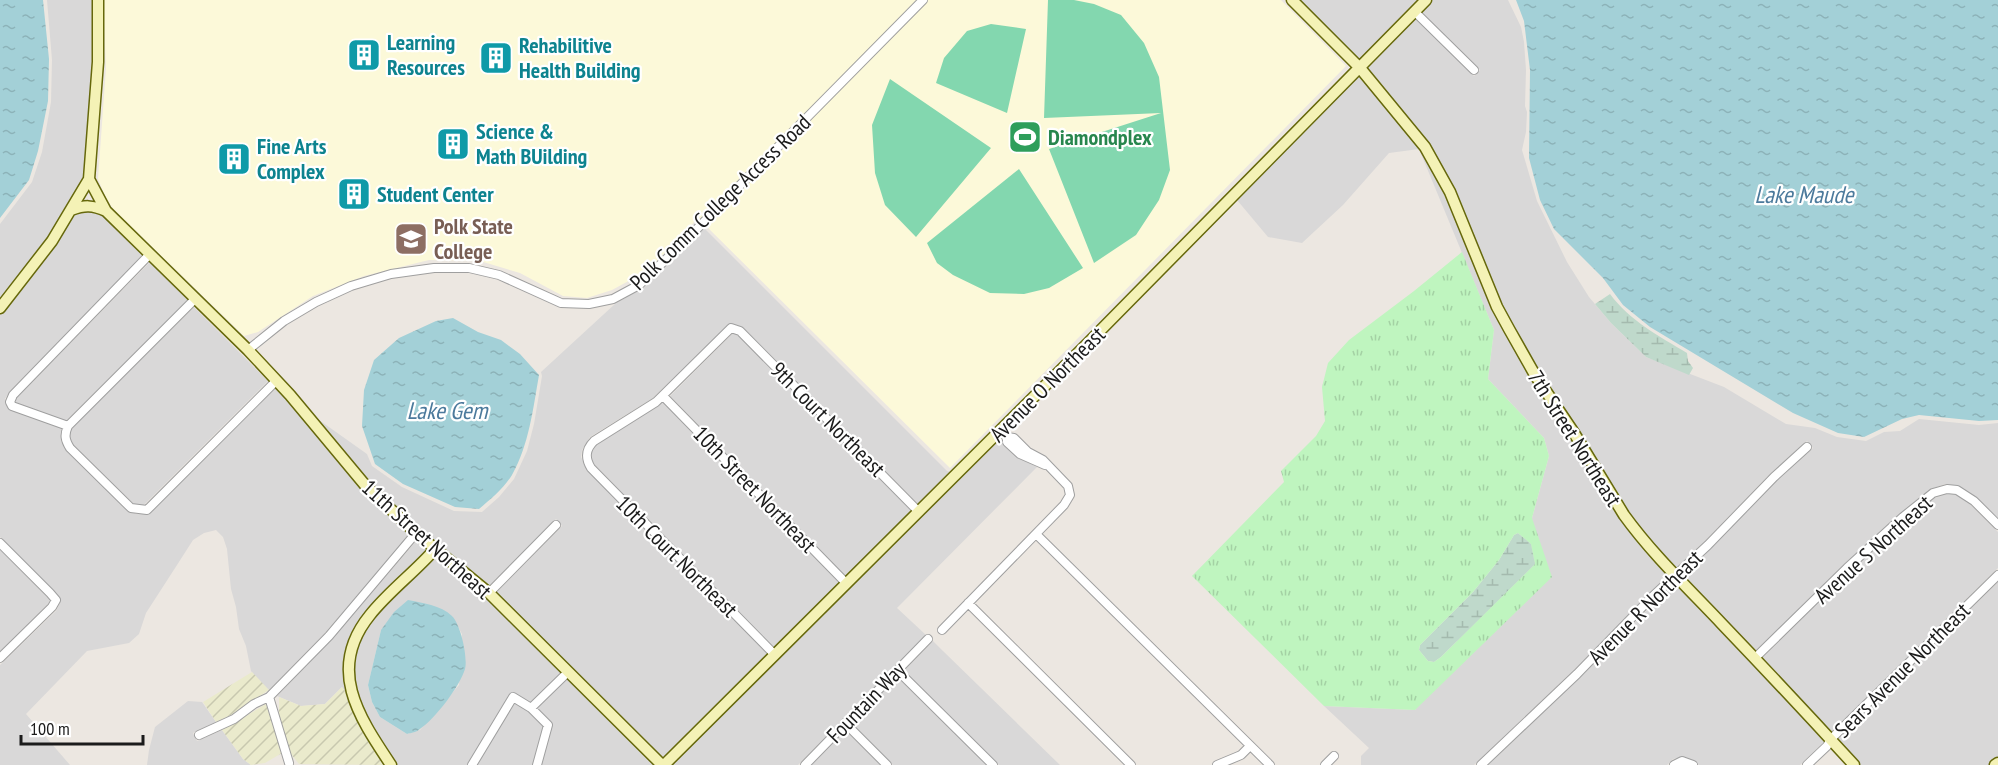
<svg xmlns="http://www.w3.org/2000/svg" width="1998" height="765" font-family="'PT Sans Narrow',sans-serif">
<defs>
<pattern id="farmland-furrows" width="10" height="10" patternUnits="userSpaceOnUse" patternTransform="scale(1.5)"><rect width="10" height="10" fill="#eaeacc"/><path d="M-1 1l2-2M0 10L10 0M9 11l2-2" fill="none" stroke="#c8c8af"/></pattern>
<pattern id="wetland-marsh" width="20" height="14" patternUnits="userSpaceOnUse" patternTransform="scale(1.5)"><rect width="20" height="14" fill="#bfd9cb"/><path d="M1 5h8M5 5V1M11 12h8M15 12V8" fill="none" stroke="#a4baae"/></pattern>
<pattern id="park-tufts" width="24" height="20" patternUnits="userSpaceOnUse" patternTransform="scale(1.5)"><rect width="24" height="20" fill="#bff5bf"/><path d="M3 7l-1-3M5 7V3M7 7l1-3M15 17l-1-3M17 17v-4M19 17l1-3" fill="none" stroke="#a4d1a4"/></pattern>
<pattern id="water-ripples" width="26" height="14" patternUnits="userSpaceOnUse" patternTransform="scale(1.5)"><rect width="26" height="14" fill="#a3d0d7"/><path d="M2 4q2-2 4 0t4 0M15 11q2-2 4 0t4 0" fill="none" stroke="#8cb2b8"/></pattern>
</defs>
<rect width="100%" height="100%" fill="#ece7e1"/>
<path fill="#d9d8d8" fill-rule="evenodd" d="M47,0H93V61L85,175L48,238L0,301V224L32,182L42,152L51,102L52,60Z
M1298,0H1420L1360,62Z
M1433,0H1508L1521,27L1524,42L1526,70L1525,106L1527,112L1526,132L1522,150L1537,201L1567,262L1589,297L1611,323L1646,357L1724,387L1786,424L1815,428L1837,437L1866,441L1884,432L1900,431L1919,419L1979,425L1998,423V519L1976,498L1958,486L1945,484L1931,489L1900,514L1844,565L1755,652L1681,576L1711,548L1777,480L1813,448L1807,441L1771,473L1704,542L1674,570L1628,513L1539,373L1501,305L1458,199L1440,161L1417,128L1366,68L1416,19L1474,76L1480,70L1421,13Z
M1360,74L1422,149L1441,181L1493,308L1668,575L1574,670L1474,765H1361V756L1369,748L1324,706L1415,710L1532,518L1549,456L1544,438L1488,379L1494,330L1419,149L1389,153L1343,205L1302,243L1268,237L1237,200Z
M86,210L103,215L143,255L10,391L5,399L8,408L11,410L62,428L61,441L67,451L129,511L137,514H147L275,388L284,395L410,534L325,633L269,690L263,686L251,671L246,646L239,629L236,607L231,589L227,549L223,537L216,530L204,533L193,540L177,565L146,613L139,634L129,643L87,651L26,714L70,765H0V665L56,611L60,603L59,598L53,590L0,537V315L23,288L56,244L74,214Z
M704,228L947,471L951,472L919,505L743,328L732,324L728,325L653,398L590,437L582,450L581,457L588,471L768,654L662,760L495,594L562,526L556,519L488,587L419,530L368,482L312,415L367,454L372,466L402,487L454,511L482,512L499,497L514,479L527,451L534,424L542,376L541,372L616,303L643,288Z
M150,262L188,300L66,421L15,403L17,397Z
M194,307L268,381L144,505H138L134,504L73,445L69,435L72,428Z
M733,333L738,335L913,511L846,577L670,396Z
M663,402L840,583L774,648L592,462L591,453L597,444Z
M1001,437L1004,445L1017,457L1037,467L897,608L926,635L798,765H671Z
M1948,493H1954L1963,497L1998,532V568L1831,733L1761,659L1850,571L1907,521L1930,500Z
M417,540L429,549L367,612L351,636L344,672L345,685L353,710L346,692L342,687L325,704L301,706L277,696L332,639Z
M0,549L50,600L48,604L0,652Z
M436,555L486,596L656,765H396L362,711L354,684V660L360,641L374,618ZM452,616L462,634L459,685L420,730L407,734L380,717L372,702L368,685L381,630Z
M1675,582L1826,739L1823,743L1800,765H1699L1694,761L1682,757L1673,759L1667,765H1488L1580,677Z
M1998,582V756L1989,765H1860L1837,740Z
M933,641L943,651L1060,765H999L903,671Z
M897,677H898L987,765H893L851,723Z
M188,701L202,702L216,722L193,733L197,741L222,730L243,759L251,765H147L149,750L155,727Z
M845,730L881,765H811Z"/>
<path fill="#fcf9d9" d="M103,0H1281L1346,66L950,468L698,218L647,271L612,290L587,298L563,296L520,273L480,261L429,260L364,276L313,296L258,332L244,336L114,210L106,198L98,179L106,68Z"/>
<path fill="url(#farmland-furrows)" d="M252,672L269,690L231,715L216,722L203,702Z
M342,687L346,692L354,714L384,765L299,764L291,754L279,720V697L301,706L325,704Z
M266,704L282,753L265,763L251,765L243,759L222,730Z"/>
<path fill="url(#wetland-marsh)" d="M1610,294C1630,321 1659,336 1687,353L1688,361L1693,368L1689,375L1646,357L1611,323L1595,304Z
M1518,533L1531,544L1535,564L1441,657L1434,662L1428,661L1419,650L1420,645L1473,592L1499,560L1514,535Z"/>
<path fill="url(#park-tufts)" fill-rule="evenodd" d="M1462,252L1494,330L1488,379L1544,438L1549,456L1532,518L1552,577L1415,710L1324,706L1192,576L1284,482L1281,471L1316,436L1325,421L1322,387L1328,363L1349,340L1414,291ZM1518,533L1531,544L1535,564L1441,657L1434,662L1428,661L1419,650L1420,645L1473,592L1499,560L1514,535Z"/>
<path fill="#83d7af" d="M1048,0H1074L1094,4L1121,15L1144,43L1159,77L1170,170L1159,200L1136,235L1094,263L1049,149L1161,113L1044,118Z
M991,24L1026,29L1007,113L936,83L944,58L967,31Z
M890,79L991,148L916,237L885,205L875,173L872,125Z
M1019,169L1083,268L1049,288L1024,294L990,293L953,275L937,263L927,243Z"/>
<path fill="url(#water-ripples)" d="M0,0H43L49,59L48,101L38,151L29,180L0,218Z
M1516,0H1998V420L1979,421L1919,415L1902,419L1864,437L1838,433L1793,413L1650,327L1623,305L1603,278L1554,229L1540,200L1529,158L1530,70L1524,21Z
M453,318L478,332L501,340L520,354L539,375C533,409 529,445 512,475C504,488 491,499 479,509L455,507L403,484L375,464L362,426L364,390L374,360L399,338L436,321Z
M408,600C422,603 441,605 452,616C461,625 468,658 465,669C460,686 435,719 420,729C417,732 411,733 407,734L380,717L372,702L368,685L381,630L394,612Z"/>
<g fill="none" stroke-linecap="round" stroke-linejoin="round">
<defs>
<path id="street" d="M1415,12L1474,70
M195,299L68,426C64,435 65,440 70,448L131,508L147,510L276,381
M248,350L284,321L316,302L351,286L391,274L434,268H469L499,275L561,303L589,304L613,299L639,285L681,245L923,0
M663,396L846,583
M68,426L12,406L10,402L13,395L150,254
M1004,434L1007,437V442L1020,454L1045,465
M1036,534L1270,765
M0,543L50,593L56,600L52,607L0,658
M489,593L556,525
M968,603L1131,765
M942,630L1064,505L1070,495L1068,486L1043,460L1028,452L1014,438L1007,437
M775,655L591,468C585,458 585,450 594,441L656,402L731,328L740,331L919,512
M1755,658L1847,568L1903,517L1933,493L1947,489L1957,490L1974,501L1998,525
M897,670L993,765
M531,708L568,672
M845,723L887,765
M199,735L234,719L254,704L269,697
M289,763L269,697L329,636L416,533
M472,765L513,697L531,708L548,725L537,765
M805,765L928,639
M1217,765L1241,755L1250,746
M1325,765L1334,756
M1481,765L1577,674L1652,597L1708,545L1774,477L1807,447
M1674,765L1682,761L1693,765
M1807,765L1827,746L1831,739L1998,575"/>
<path id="secondary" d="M1292,0L1360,68L1425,147L1450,192L1497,307L1509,329L1535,375L1574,433L1624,515C1653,555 1688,588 1722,624C1767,671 1811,718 1854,765
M89,179L106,211L248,350L290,395L365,485L416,533L489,593L662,765
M71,210C85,205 92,205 106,211
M0,308L52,241L89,179L98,62V0
M391,765C359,717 326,669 370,615C389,591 415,572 435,549
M664,765L1088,343L1426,0
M1995,765L1998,763"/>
</defs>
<use href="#street" stroke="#9f9f9f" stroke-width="10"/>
<use href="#secondary" stroke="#66680b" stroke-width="13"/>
<use href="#street" stroke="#fff" stroke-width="8"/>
<use href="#secondary" stroke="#f4f2b6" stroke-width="10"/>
</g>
<defs>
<symbol id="building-square" viewBox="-11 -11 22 22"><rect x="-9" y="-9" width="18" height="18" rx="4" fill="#0f9aa8" stroke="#fff"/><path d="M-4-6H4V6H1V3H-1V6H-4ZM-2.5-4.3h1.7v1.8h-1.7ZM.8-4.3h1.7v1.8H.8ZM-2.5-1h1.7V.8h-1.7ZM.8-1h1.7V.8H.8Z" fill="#fff"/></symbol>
<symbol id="stadium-square" viewBox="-11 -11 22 22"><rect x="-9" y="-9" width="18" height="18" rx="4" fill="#2e9e5b" stroke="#fff"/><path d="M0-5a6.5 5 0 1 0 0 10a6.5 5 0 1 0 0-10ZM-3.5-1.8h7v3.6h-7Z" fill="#fff"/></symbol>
<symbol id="university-square" viewBox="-11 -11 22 22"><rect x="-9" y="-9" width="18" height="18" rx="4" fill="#8d6e63" stroke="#fff"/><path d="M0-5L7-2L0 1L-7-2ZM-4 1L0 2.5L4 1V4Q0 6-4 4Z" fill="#fff"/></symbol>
</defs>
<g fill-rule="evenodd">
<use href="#building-square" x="345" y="36" width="38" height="38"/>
<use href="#building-square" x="477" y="39" width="38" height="38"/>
<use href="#stadium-square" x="1006" y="118" width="38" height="38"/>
<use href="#building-square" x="434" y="125" width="38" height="38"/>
<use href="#building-square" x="215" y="140" width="38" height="38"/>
<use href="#building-square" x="335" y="175" width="38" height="38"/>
<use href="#university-square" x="392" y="220" width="38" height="38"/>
</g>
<g text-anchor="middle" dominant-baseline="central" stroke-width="4.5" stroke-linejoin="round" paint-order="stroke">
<g font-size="22" font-weight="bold" fill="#0d838f" stroke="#fff" text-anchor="start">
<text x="387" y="42">Learning<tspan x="387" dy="25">Resources</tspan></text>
<text x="519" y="45">Rehabilitive<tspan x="519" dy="25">Health Building</tspan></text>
<text x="476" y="131">Science &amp;<tspan x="476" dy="25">Math BUilding</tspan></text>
<text x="257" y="146">Fine Arts<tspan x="257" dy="25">Complex</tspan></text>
<text x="377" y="194">Student Center</text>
</g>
<g font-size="22" font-weight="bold" fill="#27864d" stroke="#fff" text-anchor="start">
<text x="1048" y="137">Diamondplex</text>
</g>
<g font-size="22" fill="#1b1b1b" stroke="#fff">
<text transform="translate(720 202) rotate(-44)">Polk Comm College Access Road</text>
<text transform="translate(1047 384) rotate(-45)">Avenue O Northeast</text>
<text transform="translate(828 419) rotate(45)">9th Court Northeast</text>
<text transform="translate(1575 438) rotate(58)">7th Street Northeast</text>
<text transform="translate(755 489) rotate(46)">10th Street Northeast</text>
<text transform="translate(427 539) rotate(42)">11th Street Northeast</text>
<text transform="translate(1873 549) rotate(-42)">Avenue S Northeast</text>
<text transform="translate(677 556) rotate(45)">10th Court Northeast</text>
<text transform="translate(1645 607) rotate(-45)">Avenue R Northeast</text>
<text transform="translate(1902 670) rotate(-45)">Sears Avenue Northeast</text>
<text transform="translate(866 702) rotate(-46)">Fountain Way</text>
</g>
<g font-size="22" font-weight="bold" fill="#785e54" stroke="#fff" text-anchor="start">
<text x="434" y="226">Polk State<tspan x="434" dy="25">College</tspan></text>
</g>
<g font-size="24" font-style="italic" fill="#4c7a9c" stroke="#fff">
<text x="1804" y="194">Lake Maude</text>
<text x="447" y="410">Lake Gem</text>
</g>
</g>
<path d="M21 735v9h122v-9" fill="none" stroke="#1b1b1b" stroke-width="3"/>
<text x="30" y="735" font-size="18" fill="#1b1b1b" stroke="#ffffff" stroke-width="4.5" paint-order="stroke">100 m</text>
</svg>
